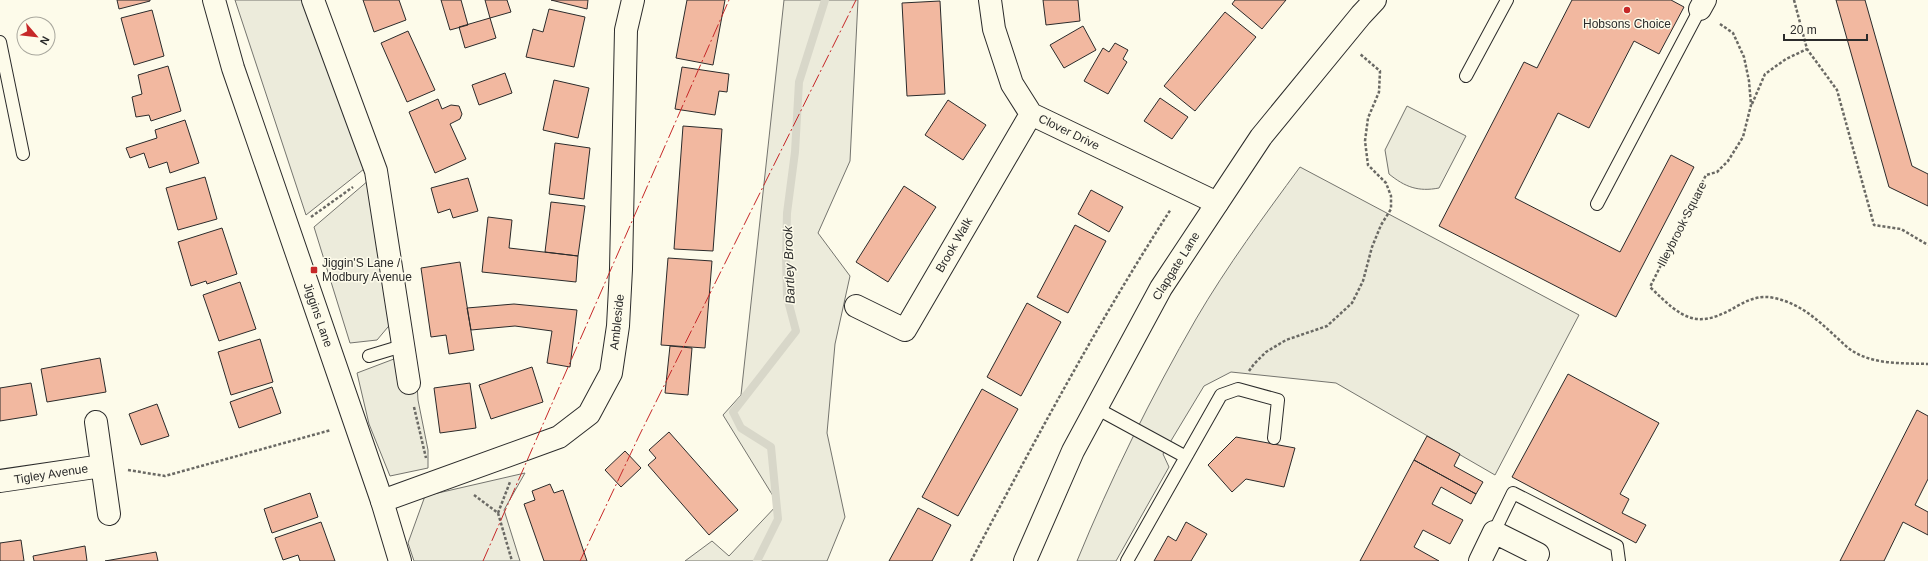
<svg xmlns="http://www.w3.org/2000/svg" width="1928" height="561" font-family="Helvetica,sans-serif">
<rect width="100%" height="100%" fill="#fdfbea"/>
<path fill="#ecebdb" stroke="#74746e" d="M235,0H307L364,169L306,215Z
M784,0H858L850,161L818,233L850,276L835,344L827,433L845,517L827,561H685L712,541L729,556L778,504L723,415L741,395Z
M1407,106L1466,136L1439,188C1418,192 1405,187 1389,174L1385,150Z
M1300,167L1579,315L1495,475L1336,383L1231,372L1204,386L1163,454L1169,467L1116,561H1077C1111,478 1151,397 1196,319C1227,266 1264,216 1300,167Z
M369,180L393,321L377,340L350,343L314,227Z
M415,351L418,400L428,450V468L390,476L369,424L357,373Z
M525,473L504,510L520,561H414L408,543L425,496Z"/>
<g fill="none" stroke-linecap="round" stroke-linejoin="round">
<path stroke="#d8d7c9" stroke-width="8" d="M757,561L778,519L771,447L741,428L733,412L796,331L787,297L786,257L787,213L795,152L799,82L825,0"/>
</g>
<path fill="#f2b8a0" stroke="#2b2b2b" d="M117,0H150V1L119,9Z
M363,0H399L406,20L374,32Z
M441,0H461L468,25L450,30Z
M485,0H507L511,12L490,18Z
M551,0H588L587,9Z
M687,0H725L713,65L676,58Z
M1043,0H1078L1080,21L1046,25Z
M1235,0H1286L1262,29L1232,4Z
M1572,0H1671L1684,7L1659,54L1634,41L1589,128L1558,113L1515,198L1620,252L1671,155L1694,167L1616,317L1439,226L1524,62L1537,68Z
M1836,0H1865L1912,166L1928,174V206L1889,187Z
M940,1L945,94L907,96L902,3Z
M549,9L585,17L574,67L526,57L533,29L543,32Z
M152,10L164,56L134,65L121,18Z
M1225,12L1256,37L1195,111L1164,86Z
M490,18L496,38L465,48L459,27Z
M1083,26L1096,50L1064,68L1050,45Z
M408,31L435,90L407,102L381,43Z
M1115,43L1128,50L1123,59L1127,62L1108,94L1084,81L1103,48L1109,52Z
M168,66L181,111L151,121L149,115L136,117L132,97L142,94L138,75Z
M682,67L729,74L727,92L719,91L715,115L675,109Z
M505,73L512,93L479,105L472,85Z
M554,80L589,88L578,138L543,130Z
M1160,98L1188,117L1172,139L1144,121Z
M438,99L442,109L451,105L459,106L462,114L460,119L450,124L466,159L435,173L409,112Z
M948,100L986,125L963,160L925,135Z
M185,120L199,163L170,173L167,162L149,168L144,153L130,158L126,148L157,138L155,130Z
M683,126L722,129L713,251L674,249Z
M555,143L590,148L584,199L549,194Z
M205,177L217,219L178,230L166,188Z
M468,178L478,211L453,218L450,209L438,213L431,188Z
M904,186L936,207L888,282L856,262Z
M1091,190L1123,207L1109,232L1078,214Z
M551,202L585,206L578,256L545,252Z
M488,217L512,220L509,248L578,256L576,282L482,272Z
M1075,225L1106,241L1068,313L1037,297Z
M222,228L237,274L207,284L206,281L191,286L178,242Z
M668,258L712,261L705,348L661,345Z
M460,262L474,350L449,354L446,335L431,337L421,268Z
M240,282L256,329L219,341L203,295Z
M1027,303L1061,322L1021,396L987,377Z
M514,304L577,310L570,367L547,363L552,331L515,326L471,330L467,308Z
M260,339L273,382L231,395L218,352Z
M670,346L692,348L688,395L665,393Z
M100,358L106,392L47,402L41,369Z
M532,367L543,402L491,419L479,385Z
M1568,374L1659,423L1620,494L1629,499L1622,513L1646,525L1636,543L1512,477Z
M31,383L37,415L0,421V388Z
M470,383L476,428L440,433L434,388Z
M272,387L281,413L239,428L230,402Z
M982,389L1018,409L958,516L922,497Z
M157,404L169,436L141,445L129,414Z
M1917,410L1928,416V479L1915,505L1928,512V535L1903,522L1884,561H1840Z
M669,432L738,510L709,535L648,465L656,458L649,450Z
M1427,436L1460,454L1454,466L1483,482L1476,494L1414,460Z
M1236,437L1295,448L1284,487L1246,479L1232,492L1208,465Z
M625,451L641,468L621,487L605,470Z
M1414,460L1476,494L1471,504L1441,487L1432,504L1463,520L1450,544L1423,530L1414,547L1439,561H1360Z
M550,484L554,493L563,490L587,561H544L524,504L535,500L532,491Z
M310,493L318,517L272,533L264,509Z
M918,508L951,525L932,561H889Z
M321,522L335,561H300L298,555L283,560L275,538Z
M1186,522L1207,534L1191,561H1154L1168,536L1176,541Z
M21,540L24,561H0V543Z
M85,546L87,561H34L33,556Z
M156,552L158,561H105Z"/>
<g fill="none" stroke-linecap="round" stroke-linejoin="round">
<defs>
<path id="lane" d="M0,42L23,154
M1466,76L1507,0
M1597,204L1700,9
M369,356L402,346
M1096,408L1186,457
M1494,532L1513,493L1617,546L1619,561
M1127,561L1221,395L1238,389L1278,400L1274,438"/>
<path id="street" d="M313,0L376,171L409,383
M990,0L994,29L1012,84L1031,114L1217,203
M1700,9L1705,0
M856,306L905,330L1031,114
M96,422L109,514
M0,481L102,466
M382,501L559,437L589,414L611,373L618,326L621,269L626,30L633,0
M1480,561L1494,532L1538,554"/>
<path id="secondary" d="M214,0L233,68L382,501L400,561
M1025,561L1073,451L1161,288L1261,137L1361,15L1375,0"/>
</defs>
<use href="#lane" stroke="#2b2b2b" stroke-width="14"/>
<use href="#street" stroke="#2b2b2b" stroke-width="24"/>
<use href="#secondary" stroke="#2b2b2b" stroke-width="24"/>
<path stroke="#6a6964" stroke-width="2.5" stroke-dasharray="3 2" stroke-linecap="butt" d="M1794,0L1807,49L1837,90L1874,225L1901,229L1928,245
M1720,24L1733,33L1744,57L1749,81L1751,105L1743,137L1728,161L1717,172L1706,175L1650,287C1683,319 1696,331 1739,305C1750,299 1761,295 1774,298C1799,303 1817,319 1835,336C1840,340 1845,346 1851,350C1873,365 1903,363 1928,364
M1752,104L1765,74L1786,59L1807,49
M311,217L353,187
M1249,371L1254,364L1266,352L1286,340L1327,326L1352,303L1363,281L1372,247L1381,225L1391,209V196L1386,183L1368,165L1365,141L1368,118L1379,92L1380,71L1360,54
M414,407L426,458
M128,470L165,476L331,430
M474,495L498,513L512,561
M498,513L510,482
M971,561C1034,442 1098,322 1171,209"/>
<use href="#lane" stroke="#fdfbea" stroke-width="12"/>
<use href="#street" stroke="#fdfbea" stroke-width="22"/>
<use href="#secondary" stroke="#fdfbea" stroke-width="22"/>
<path stroke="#c62828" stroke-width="1" stroke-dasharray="14 3 2 3" stroke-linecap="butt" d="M483,561L729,0
M580,561L639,436L856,0"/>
</g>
<g fill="#c62828" stroke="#fdfbea" stroke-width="1.5">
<circle cx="1627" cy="10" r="4"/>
<rect x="310" y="266" width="8" height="8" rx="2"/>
</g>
<g text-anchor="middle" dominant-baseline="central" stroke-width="3" stroke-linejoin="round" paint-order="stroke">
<g font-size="12" fill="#2b2b2b" stroke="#fdfbea">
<text x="1627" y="24">Hobsons Choice</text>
<text x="322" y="263" text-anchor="start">Jiggin'S Lane /<tspan x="322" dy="14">Modbury Avenue</tspan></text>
</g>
<g font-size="12" fill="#2b2b2b" stroke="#fdfbea">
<text transform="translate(1069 132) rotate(26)">Clover Drive</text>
<text transform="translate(1682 224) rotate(-63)">Illeybrook Square</text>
<text transform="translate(954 245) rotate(-60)">Brook Walk</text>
<text transform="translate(1176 266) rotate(-58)">Clapgate Lane</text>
<text transform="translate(318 315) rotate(71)">Jiggins Lane</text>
<text transform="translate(617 322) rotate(-84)">Ambleside</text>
<text transform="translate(51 474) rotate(-9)">Tigley Avenue</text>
</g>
<g font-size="13" font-style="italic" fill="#2b2b2b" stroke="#fdfbea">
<text transform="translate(789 265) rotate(-92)">Bartley Brook</text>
</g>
</g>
<g transform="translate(36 36) rotate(118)"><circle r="19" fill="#fdfbea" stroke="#a9a89e"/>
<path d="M0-3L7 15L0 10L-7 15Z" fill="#c62828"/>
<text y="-6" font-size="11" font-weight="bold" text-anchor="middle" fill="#2b2b2b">N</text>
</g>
<path d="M1784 34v6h83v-6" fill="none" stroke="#2b2b2b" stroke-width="2"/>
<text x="1790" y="34" font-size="12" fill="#2b2b2b" stroke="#fdfbea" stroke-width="3" paint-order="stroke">20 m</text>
</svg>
